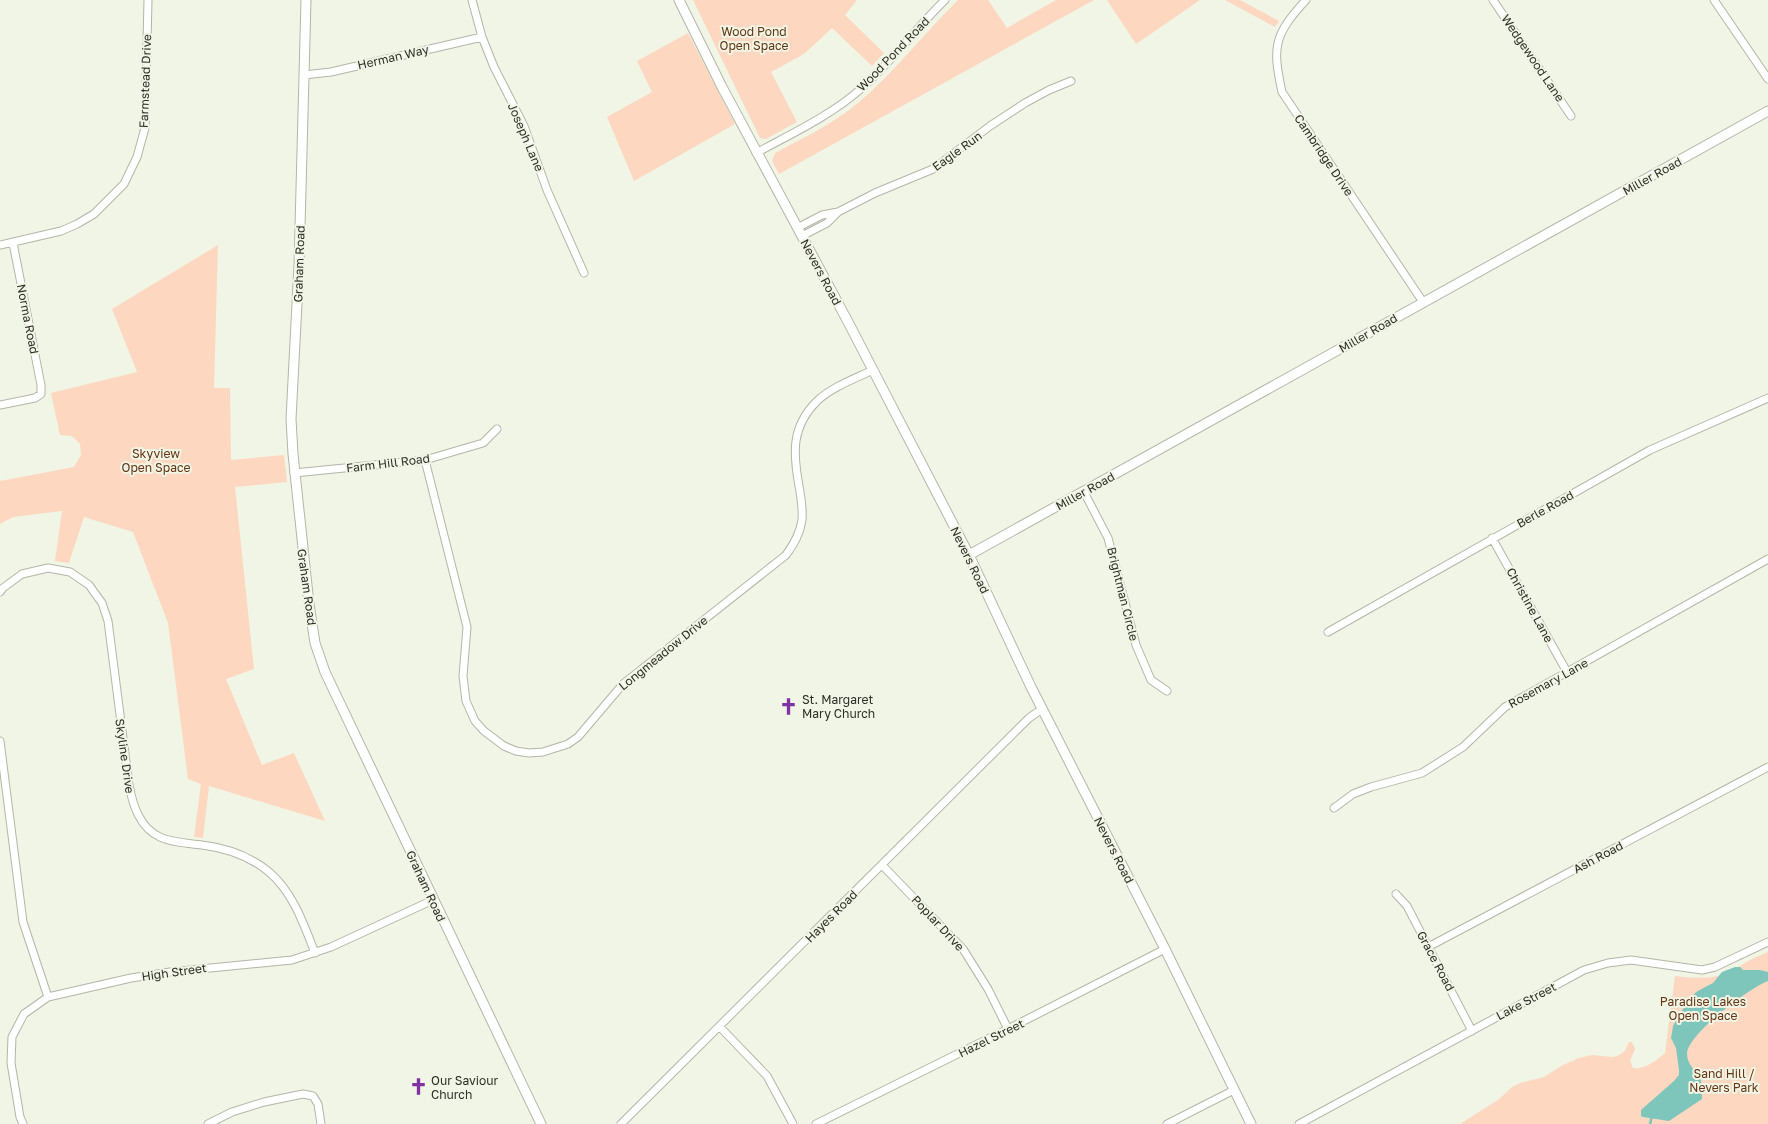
<svg xmlns="http://www.w3.org/2000/svg" width="1768" height="1124" font-family="'Golos Text',sans-serif">
<rect width="100%" height="100%" fill="#f1f5e5"/>
<path fill="#fdd7c0" d="M693,0H857L845,15L884,53L872,66L832,28L804,54L771,72L797,122L766,139L760,138Z
M958,0H988L1007,28L1056,0H1094L779,174L772,161L775,153C803,138 833,124 858,103C895,72 924,33 958,0Z
M1107,0H1200L1136,44Z
M1225,0H1240L1279,21L1275,27Z
M688,33L735,124L634,181L607,117L652,92L637,61Z
M218,245L214,388H230L231,460L284,455L287,482L235,487L254,669L226,679L262,765L294,753L325,821L209,786L203,838L194,837L201,784L188,779L168,623L133,532L84,517L69,563L55,561L62,511L13,517L0,524V481L74,467L81,455L80,444L72,436L60,435L51,393L137,372L112,309Z
M1768,952V1124H1460L1498,1100L1512,1087L1520,1083L1544,1077L1563,1065L1579,1058L1592,1055L1612,1057L1617,1056L1625,1051L1629,1042H1632L1635,1049L1630,1061L1633,1068C1645,1070 1657,1060 1665,1053L1675,976C1697,979 1722,980 1740,966C1749,960 1758,956 1768,952Z"/>
<path fill="#7ec5bb" d="M1735,967H1740L1743,970H1760L1768,972V981C1749,988 1689,1033 1687,1053C1687,1066 1696,1070 1701,1079L1702,1099L1669,1121L1643,1117L1641,1116V1110L1674,1081L1679,1075V1070L1676,1048L1671,1038L1673,1026L1680,1013L1696,992L1713,983L1722,972Z"/>
<g fill="none" stroke-linecap="round" stroke-linejoin="round">
<path stroke="#7ec5bb" stroke-width="2.5" d="M1650,1124L1652,1116"/>
<defs>
<path id="minor" d="M472,0L482,37L494,67L524,126L547,190L584,273
M1306,0C1274,35 1272,46 1282,92L1423,302
M1493,0L1571,116
M1714,0L1768,79
M304,75L331,72L482,37
M756,153C793,133 832,115 863,87C893,60 916,28 945,0
M797,228L822,215L838,212
M802,236L827,223L838,212L875,193L933,169L990,126L1025,103L1049,90L1071,81
M0,245L61,231L77,224L94,214L124,184L137,157L145,128L148,0
M0,405L35,398L41,394V385L13,243
M425,460L467,627L463,676L466,701L475,721L484,731L504,746L516,751L529,753L543,752L568,744L578,737L623,684L786,555C794,544 800,534 802,520C803,508 801,497 799,486C793,453 791,427 817,401C832,387 854,379 873,370
M294,473L425,460L483,443L497,429
M1084,492L1108,538L1136,645L1151,680L1167,691
M1492,538L1567,672
M0,592L3,588L22,574L48,568L70,572L89,585L102,603L108,621L129,785C133,806 140,828 160,837C172,843 189,843 202,845C226,848 251,857 269,872C293,892 304,925 315,953
M1328,632L1650,450L1768,398
M0,741L23,922L48,997
M1334,808L1353,794L1371,787L1422,773L1463,747L1505,707L1768,559
M882,865L963,949L988,989L1008,1029
M1396,894L1407,906L1472,1031
M1428,947L1768,767
M720,1027L767,1076L793,1124
M23,1124L20,1117L11,1063L12,1037L24,1014L48,997L131,978L170,972L292,960L331,947L433,900
M208,1124L232,1112L264,1102L303,1094L313,1096L318,1104L321,1124
M621,1124L1029,718L1042,709
M816,1124L1008,1029L1165,949
M1167,1124L1234,1090
M1299,1124L1584,970L1608,963L1631,960L1702,970L1715,967L1768,942"/>
<path id="tertiary" d="M306,0L299,265L291,419L293,454L309,604L315,643L325,672L541,1124
M679,0L722,87L847,320L969,555L1031,687L1165,949L1251,1124
M969,555L1768,111"/>
</defs>
<use href="#minor" stroke="#b2b6a7" stroke-width="9"/>
<use href="#tertiary" stroke="#b2b6a7" stroke-width="11"/>
<use href="#minor" stroke="#fff" stroke-width="7"/>
<use href="#tertiary" stroke="#fff" stroke-width="9"/>
</g>
<defs>
<symbol id="church-bare" viewBox="-9 -9 18 18"><path d="M-1.2-6h2.4v3.5h3.3v2.4h-3.3V6h-2.4V-.1h-3.3v-2.4h3.3Z" fill="#7e32a3" stroke="#f1f5e5" stroke-width="2.5" paint-order="stroke"/></symbol>
</defs>
<g fill-rule="evenodd">
<use href="#church-bare" x="776" y="694" width="25" height="25"/>
<use href="#church-bare" x="406" y="1074" width="25" height="25"/>
</g>
<g text-anchor="middle" dominant-baseline="central" stroke-width="4" stroke-linejoin="round" paint-order="stroke">
<g font-size="12" fill="#643413" stroke="#f1f5e5">
<text x="754" y="31">Wood Pond<tspan x="754" dy="14">Open Space</tspan></text>
<text x="156" y="453">Skyview<tspan x="156" dy="14">Open Space</tspan></text>
<text x="1703" y="1001">Paradise Lakes<tspan x="1703" dy="14">Open Space</tspan></text>
<text x="1724" y="1073">Sand Hill /<tspan x="1724" dy="14">Nevers Park</tspan></text>
</g>
<g font-size="12" fill="#2c2d27" stroke="#f1f5e5">
<text transform="translate(893 54) rotate(-46)">Wood Pond Road</text>
<text transform="translate(393 57) rotate(-13)">Herman Way</text>
<text transform="translate(1533 58) rotate(56)">Wedgewood Lane</text>
<text transform="translate(145 81) rotate(-88)">Farmstead Drive</text>
<text transform="translate(526 137) rotate(67)">Joseph Lane</text>
<text transform="translate(957 151) rotate(-36)">Eagle Run</text>
<text transform="translate(1324 155) rotate(56)">Cambridge Drive</text>
<text transform="translate(1652 176) rotate(-29)">Miller Road</text>
<text transform="translate(299 264) rotate(-88)">Graham Road</text>
<text transform="translate(821 272) rotate(62)">Nevers Road</text>
<text transform="translate(28 319) rotate(79)">Norma Road</text>
<text transform="translate(1368 333) rotate(-30)">Miller Road</text>
<text transform="translate(388 463) rotate(-7)">Farm Hill Road</text>
<text transform="translate(1085 491) rotate(-29)">Miller Road</text>
<text transform="translate(1545 509) rotate(-29)">Berle Road</text>
<text transform="translate(970 560) rotate(64)">Nevers Road</text>
<text transform="translate(307 587) rotate(82)">Graham Road</text>
<text transform="translate(1123 594) rotate(76)">Brightman Circle</text>
<text transform="translate(1530 605) rotate(61)">Christine Lane</text>
<text transform="translate(663 653) rotate(-39)">Longmeadow Drive</text>
<text transform="translate(1548 683) rotate(-29)">Rosemary Lane</text>
<text transform="translate(125 756) rotate(82)">Skyline Drive</text>
<text transform="translate(1114 850) rotate(63)">Nevers Road</text>
<text transform="translate(1598 857) rotate(-28)">Ash Road</text>
<text transform="translate(426 886) rotate(65)">Graham Road</text>
<text transform="translate(831 916) rotate(-45)">Hayes Road</text>
<text transform="translate(938 923) rotate(47)">Poplar Drive</text>
<text transform="translate(1436 961) rotate(62)">Grace Road</text>
<text transform="translate(174 972) rotate(-8)">High Street</text>
<text transform="translate(1526 1001) rotate(-28)">Lake Street</text>
<text transform="translate(991 1038) rotate(-26)">Hazel Street</text>
</g>
<g font-size="12" fill="#2c2d27" stroke="#f1f5e5" text-anchor="start">
<text x="802" y="699">St. Margaret<tspan x="802" dy="14">Mary Church</tspan></text>
<text x="431" y="1080">Our Saviour<tspan x="431" dy="14">Church</tspan></text>
</g>
</g>
</svg>
